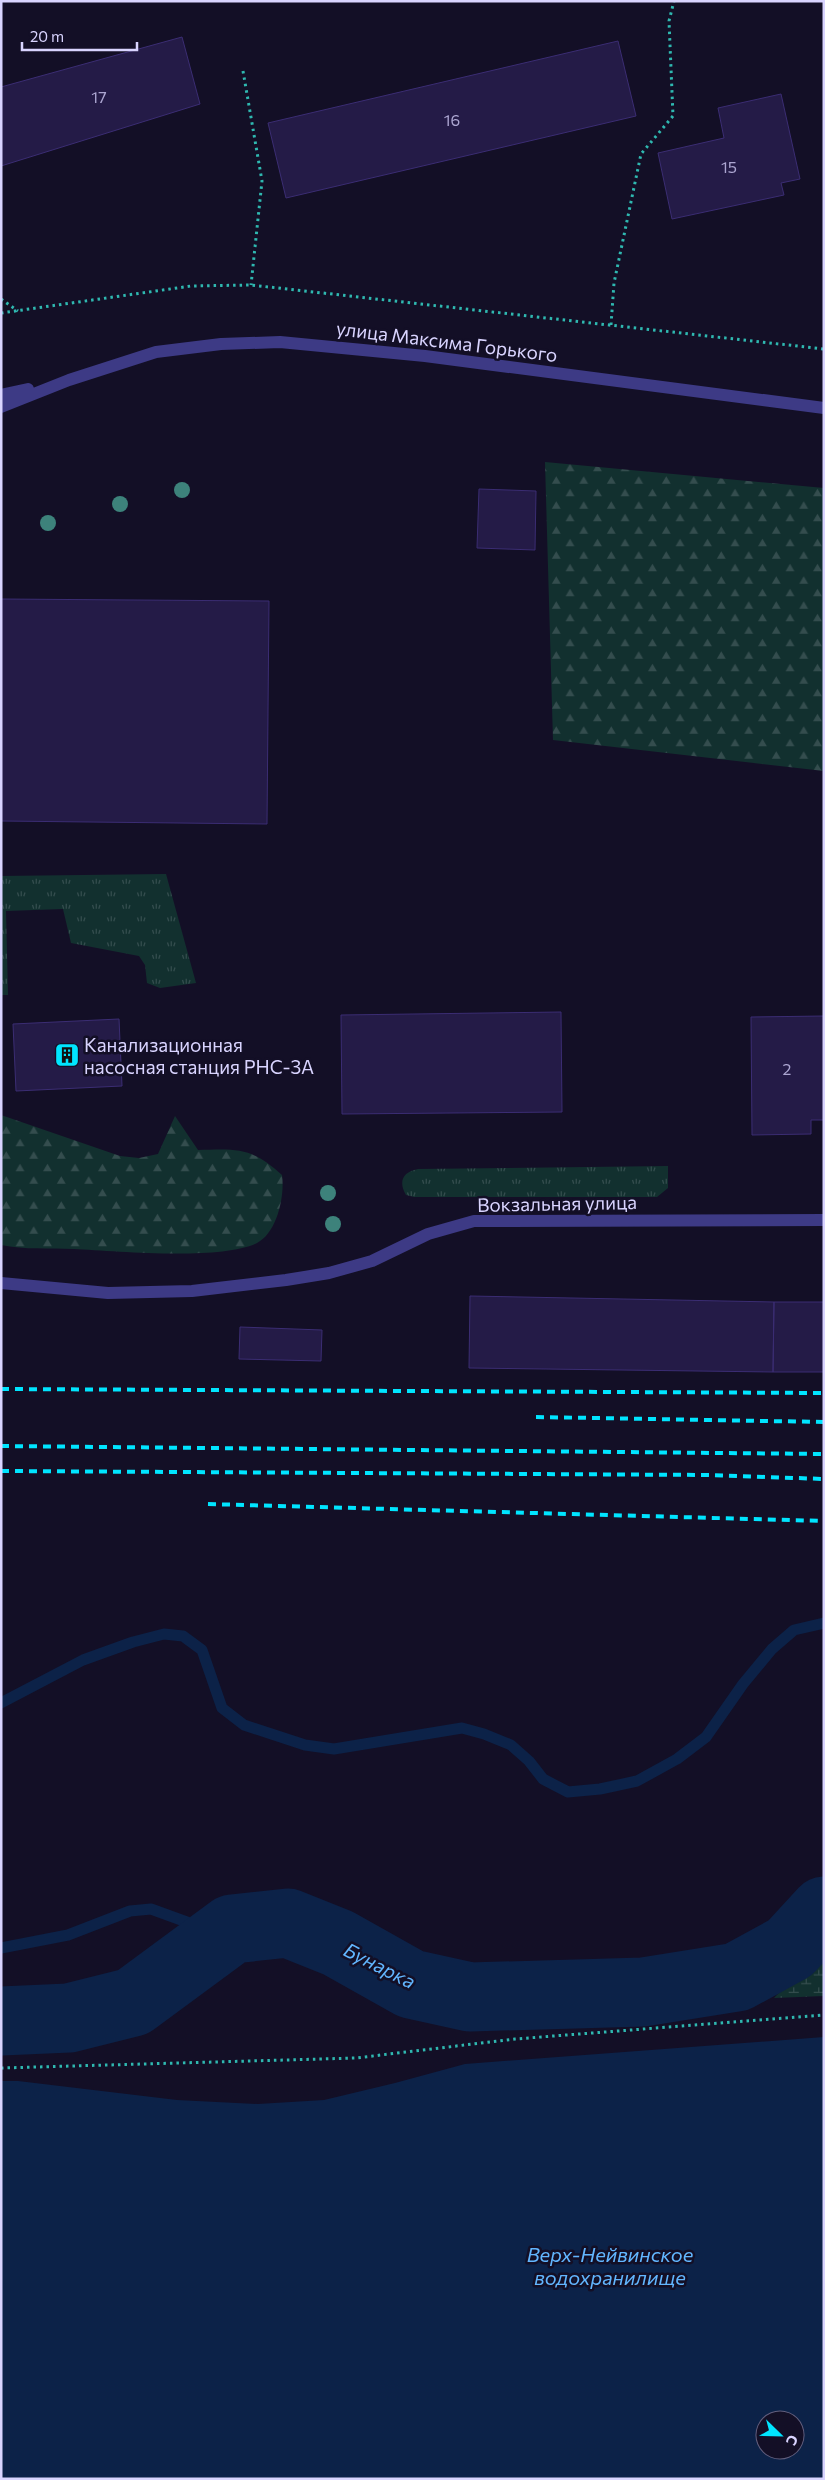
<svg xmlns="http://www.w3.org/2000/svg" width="825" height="2480" font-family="Commissioner,sans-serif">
<defs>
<pattern id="grass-tufts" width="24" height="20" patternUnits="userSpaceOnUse" patternTransform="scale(1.25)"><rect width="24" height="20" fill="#12302f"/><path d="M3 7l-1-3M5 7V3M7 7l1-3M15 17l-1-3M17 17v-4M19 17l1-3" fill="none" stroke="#344d4e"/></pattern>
<pattern id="forest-firs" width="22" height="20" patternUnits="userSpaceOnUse" patternTransform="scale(1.25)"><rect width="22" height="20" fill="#12302f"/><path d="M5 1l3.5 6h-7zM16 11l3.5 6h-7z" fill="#344d4e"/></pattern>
<pattern id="wetland-marsh" width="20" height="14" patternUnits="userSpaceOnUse" patternTransform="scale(1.25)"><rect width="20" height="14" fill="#12302f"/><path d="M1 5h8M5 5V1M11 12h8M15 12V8" fill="none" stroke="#344d4e"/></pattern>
</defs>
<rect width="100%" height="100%" fill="#130f26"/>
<path fill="url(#grass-tufts)" d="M166,874L196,983L160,988L147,983L145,965L139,956L71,943L63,909L6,911L8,995H1V876Z
M668,1166V1188L657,1197H414L406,1195C398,1181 403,1172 418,1169Z"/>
<path fill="url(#forest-firs)" d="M545,462L824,488V771L553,740Z
M1,1115L120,1156L139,1158L158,1154L175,1116L198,1150C238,1149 251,1147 282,1175C285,1196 277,1233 257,1243C220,1261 117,1251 74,1249C50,1248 25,1250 1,1245Z"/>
<path fill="url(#wetland-marsh)" d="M824,1947V1996L774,1998Z"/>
<path fill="#0c2248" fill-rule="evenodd" d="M824,2037V2479H1V2081H18L177,2100L258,2104L324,2100L395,2083L465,2064ZM765,2420H795V2450H765Z"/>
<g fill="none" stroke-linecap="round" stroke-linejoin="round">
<path stroke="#0c2248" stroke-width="11" d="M1,1703L83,1660L133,1642L164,1634L183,1636L202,1650L222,1708L244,1725L305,1745L334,1749L462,1728L484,1734L511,1745L529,1761L543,1779L568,1792L600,1789L637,1781L677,1759L706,1737L743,1684L772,1649L794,1630L824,1623
M1,1948L68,1935L130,1911L151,1909L206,1929H232"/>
<path stroke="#0c2248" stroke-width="69" d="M1,2021L69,2018L133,2002L232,1929L288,1923L338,1943L411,1984L470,1997L643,1992L737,1977L790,1948L824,1911"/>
</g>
<path fill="#241b47" stroke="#3b2d73" d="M182,37L200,104L1,166V87Z
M618,41L636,116L286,198L268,123Z
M781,94L800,179L781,183L784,195L672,219L658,153L724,138L718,108Z
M479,489L536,491L535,550L477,548Z
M1,599L269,601L267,824L1,821Z
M561,1012L562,1112L342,1114L341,1015Z
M824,1016V1120H811V1134L752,1135L751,1017Z
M119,1019L122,1086L16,1091L13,1024Z
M470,1296L774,1302L773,1372L469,1368Z
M774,1302H824V1372H773Z
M240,1327L322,1330L321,1361L239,1359Z"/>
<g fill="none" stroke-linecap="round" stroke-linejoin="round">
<path stroke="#2fb8b0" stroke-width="3" stroke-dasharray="2.5 4" stroke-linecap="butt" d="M243,71L262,181L251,285
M1,299L18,311
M1,313L191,286L251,285L824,349
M611,325L614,283L641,154L673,116L669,21L674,1
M1,2068L356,2058L515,2039L824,2015"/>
<path stroke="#3d3a85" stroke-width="12" d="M1,395L28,389
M1,407L69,380L156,352L221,344L280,342L425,356L824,408
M1,1283L108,1293L192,1291L286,1280L329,1273L372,1261L428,1234L474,1221L824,1220"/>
<path stroke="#00e5ff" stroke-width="4" stroke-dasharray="8 6" stroke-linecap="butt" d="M1,1389L824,1393
M536,1417L824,1422
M1,1446L824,1454
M1,1471L710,1475L824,1479
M208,1504L824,1521"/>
</g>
<g fill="#3d827b">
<circle cx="182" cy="490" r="8"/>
<circle cx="120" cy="504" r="8"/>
<circle cx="48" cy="523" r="8"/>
<circle cx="328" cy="1193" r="8"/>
<circle cx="333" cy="1224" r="8"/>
</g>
<defs>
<symbol id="building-square" viewBox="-11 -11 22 22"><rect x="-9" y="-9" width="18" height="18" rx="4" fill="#00e5ff" stroke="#130f26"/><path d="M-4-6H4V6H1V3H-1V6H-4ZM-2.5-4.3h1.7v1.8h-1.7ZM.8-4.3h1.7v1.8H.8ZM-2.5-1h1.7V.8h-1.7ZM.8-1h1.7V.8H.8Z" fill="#111"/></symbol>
</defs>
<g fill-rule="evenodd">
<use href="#building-square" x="53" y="1041" width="28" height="28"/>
</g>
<g text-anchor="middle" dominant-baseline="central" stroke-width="5" stroke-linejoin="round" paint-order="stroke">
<g font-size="16" fill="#aca6d1">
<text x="99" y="96">17</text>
<text x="452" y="119">16</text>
<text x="729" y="166">15</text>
<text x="787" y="1068">2</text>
</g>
<g font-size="19" fill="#d9d4ff" stroke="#130f26">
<text transform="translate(447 341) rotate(7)">улица Максима Горького</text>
<text transform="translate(557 1203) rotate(-1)">Вокзальная улица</text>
</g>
<g font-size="19" fill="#d9d4ff" stroke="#130f26" text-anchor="start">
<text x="84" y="1044">Канализационная<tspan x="84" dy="22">насосная станция РНС-3А</tspan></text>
</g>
<g font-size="20" font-style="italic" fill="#62b6ff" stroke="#130f26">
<text transform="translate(380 1965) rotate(27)">Бунарка</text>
<text x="610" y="2254">Верх-Нейвинское<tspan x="610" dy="23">водохранилище</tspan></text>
</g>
</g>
<rect width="825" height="2480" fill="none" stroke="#d9d4ff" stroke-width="5"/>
<g transform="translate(780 2435) rotate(113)"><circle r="24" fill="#130f26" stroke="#625e7d"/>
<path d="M0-4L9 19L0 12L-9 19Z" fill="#00e5ff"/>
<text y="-8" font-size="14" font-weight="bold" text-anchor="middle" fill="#d9d4ff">С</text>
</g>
<path d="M22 42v8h115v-8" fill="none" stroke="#d9d4ff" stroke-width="2.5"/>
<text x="30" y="42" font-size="15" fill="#d9d4ff" stroke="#130f26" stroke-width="4" paint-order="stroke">20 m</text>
</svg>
